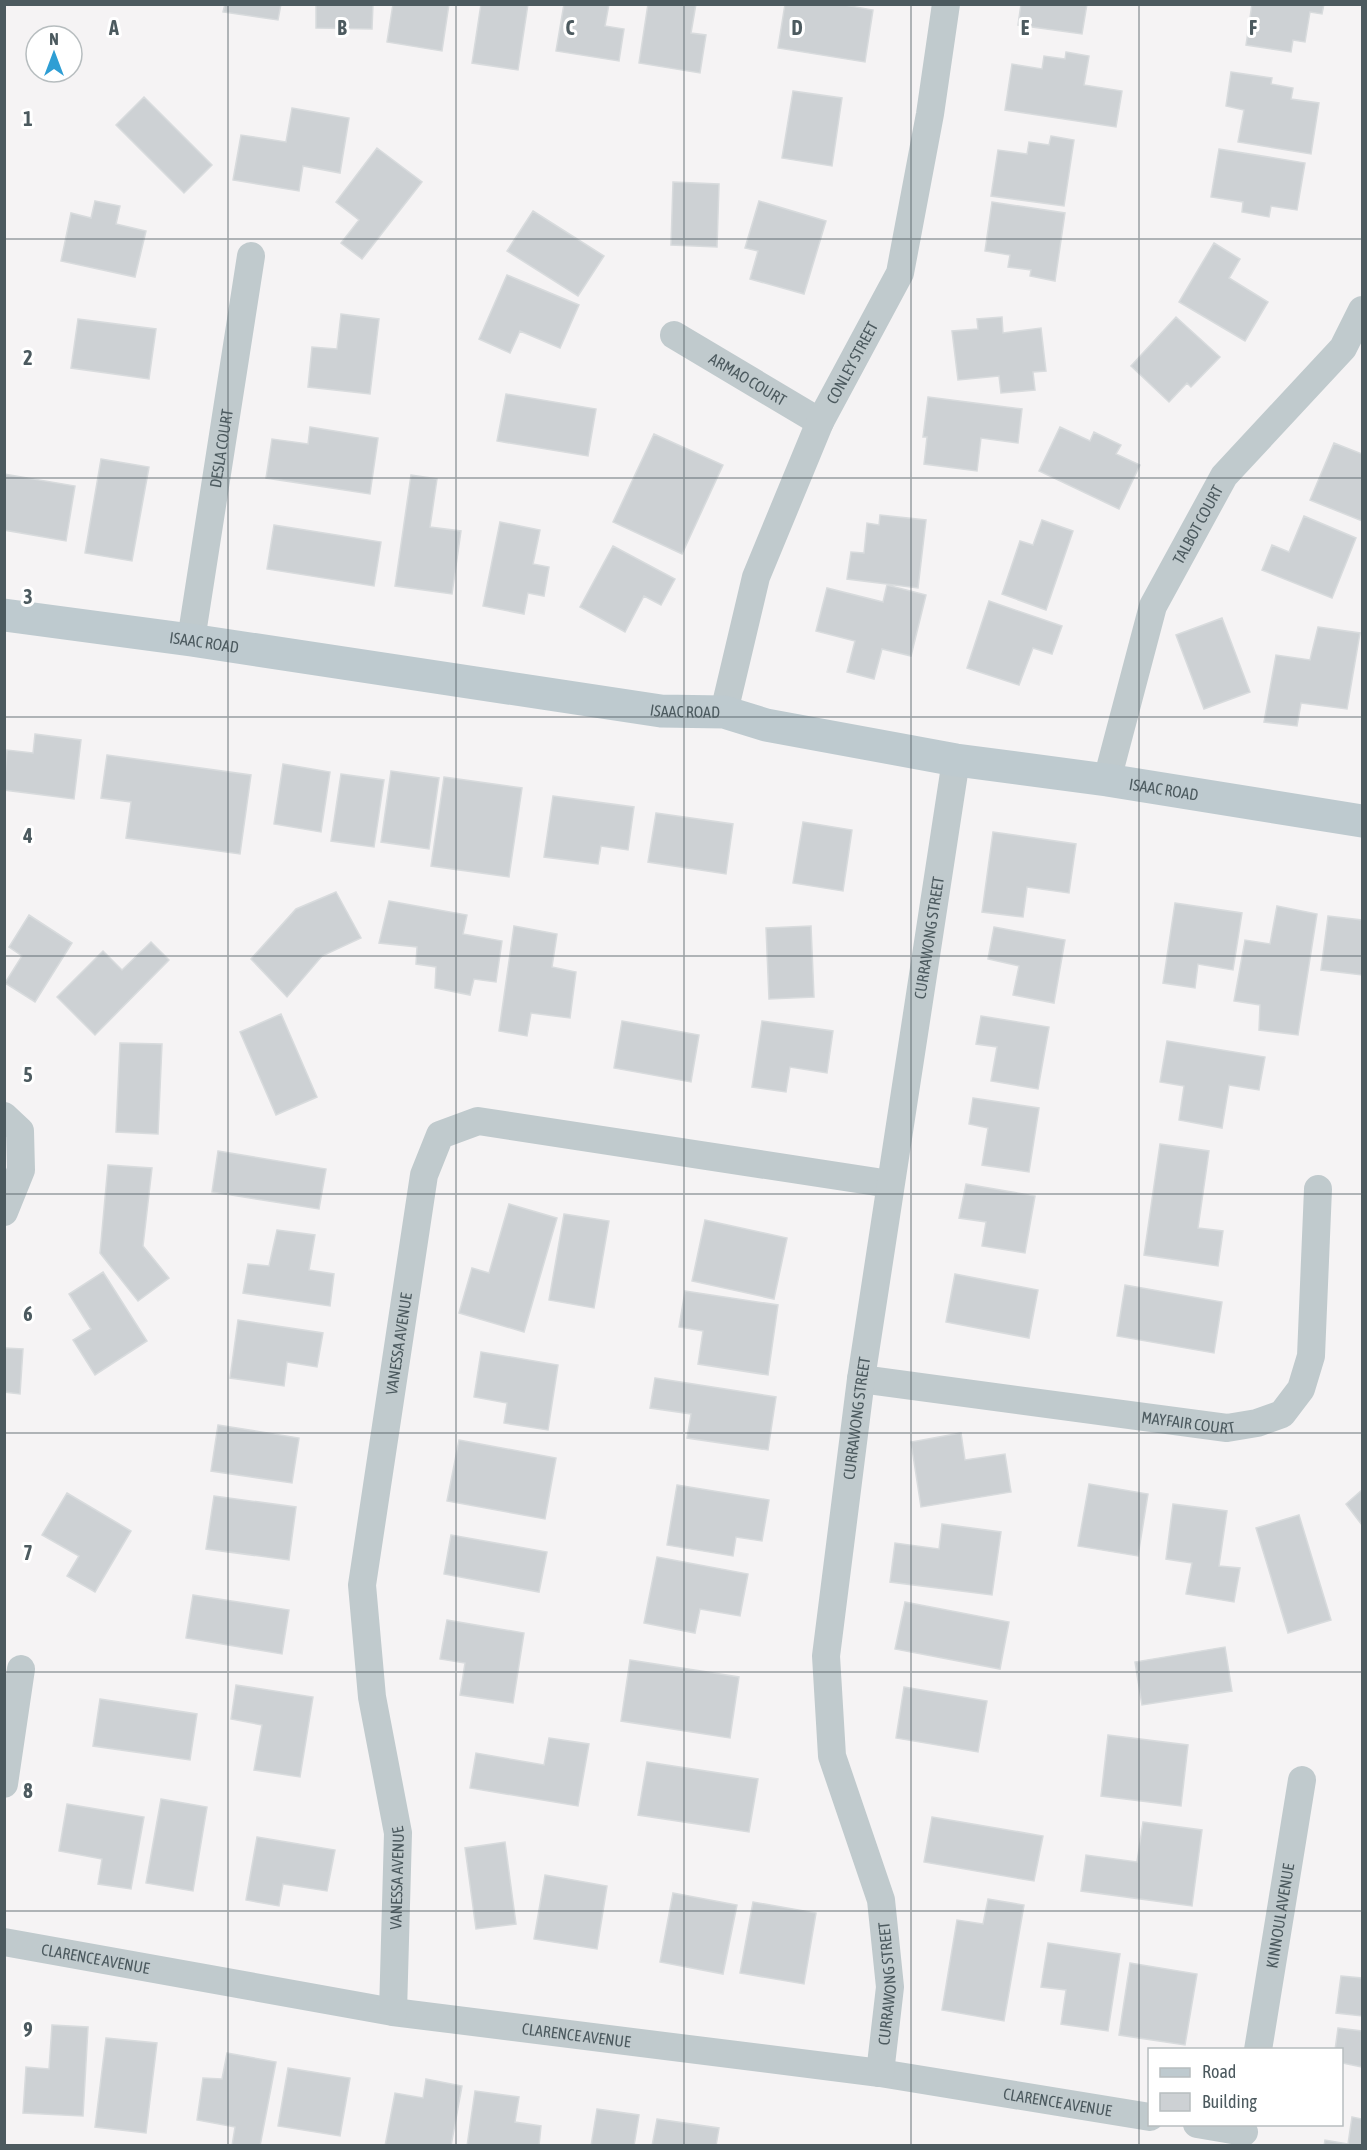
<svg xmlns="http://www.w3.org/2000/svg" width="1367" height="2150" font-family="'Asap Condensed',sans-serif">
<rect width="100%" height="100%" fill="#f5f3f4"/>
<path fill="#cdd1d4" stroke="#d8dbdd" stroke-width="1.5" d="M225,4H281L278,20L223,12Z
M316,4H373L372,29L316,28Z
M393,4H449L442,51L387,42Z
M481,4H528L518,70L472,63Z
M564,4H609L605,26L624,29L619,61L556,51Z
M648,4H696L691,33L706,35L700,73L639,63Z
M785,4H839L873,10L865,62L778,48Z
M1021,4H1087L1082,34L1018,25Z
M1252,4H1324L1322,14L1310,12L1305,42L1293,40L1291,52L1246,45Z
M1066,52L1089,56L1084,85L1122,91L1116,127L1005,110L1012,64L1042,69L1044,56L1065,59Z
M1231,72L1272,78L1271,84L1293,88L1291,99L1319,103L1311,154L1238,142L1244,110L1226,106Z
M793,91L842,98L832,166L782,158Z
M144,97L212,165L184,193L116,125Z
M292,108L349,118L340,173L303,166L299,191L233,180L241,135L286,142Z
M1051,136L1074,140L1064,206L991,196L998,150L1027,154L1029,142L1049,145Z
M377,148L422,182L362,259L341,243L359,220L336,202Z
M1219,149L1305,163L1297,210L1271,206L1269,217L1242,212L1243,202L1211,197Z
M673,182L719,184L717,247L671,245Z
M95,201L120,206L116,224L146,231L135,277L61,261L71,213L91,218Z
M759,201L826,221L804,294L750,279L758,251L745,248Z
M992,202L1065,213L1055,281L1030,276L1031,270L1008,267L1010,255L985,251Z
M533,211L604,256L578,296L507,251Z
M1214,243L1240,259L1229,278L1268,302L1245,341L1179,302Z
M507,275L579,305L560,348L520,331L510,353L479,339Z
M341,314L379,319L370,394L308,387L312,347L337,349Z
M1002,317L1003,333L1041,328L1046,371L1033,372L1035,390L1001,393L999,376L958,380L952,331L978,329L977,319Z
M1176,317L1220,357L1191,387L1187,383L1169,402L1131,366Z
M78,319L156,329L149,379L71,368Z
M506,394L596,409L588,456L497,441Z
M928,397L1022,409L1018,443L981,438L977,471L924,464L927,437H923Z
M310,427L378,438L370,494L266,478L272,439L308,444Z
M1060,427L1090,441L1094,432L1121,445L1116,454L1140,465L1119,509L1039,471Z
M654,434L723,465L682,554L613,522Z
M1334,443L1362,454V521L1310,500Z
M101,459L149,467L132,561L85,553Z
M4,474L75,486L66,541L4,530Z
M411,475L437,479L430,527L461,531L452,594L395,586Z
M880,515L926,520L918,588L847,579L851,552L864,553L867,523L879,525Z
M1304,516L1356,538L1332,598L1262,570L1272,545L1289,552Z
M1042,520L1073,531L1046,610L1002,594L1020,541L1033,545Z
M500,522L540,530L533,564L549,567L544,596L528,593L524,614L483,606Z
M274,525L381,542L374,586L267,569Z
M613,546L675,579L661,605L644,596L625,632L580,607Z
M887,585L926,595L911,656L882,649L874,679L847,672L855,641L816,631L827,588L883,602Z
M989,601L1062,626L1052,654L1033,648L1019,685L967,668Z
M1222,618L1250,692L1204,709L1176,635Z
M1318,627L1360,633L1347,709L1301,703L1297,726L1264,722L1276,655L1310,660Z
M35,734L81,740L74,799L4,790L7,750L33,753Z
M107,755L251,775L240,854L126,838L131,802L101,798Z
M283,764L330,772L321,832L274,824Z
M391,771L439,778L429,849L381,842Z
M341,774L384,780L374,847L331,841Z
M444,777L522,788L509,877L431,866Z
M553,796L634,807L628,850L601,846L598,864L544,857Z
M656,813L733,824L726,874L648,862Z
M803,822L852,830L843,891L793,883Z
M993,832L1076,844L1069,893L1027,887L1023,917L982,912Z
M336,892L361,938L322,956L287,997L251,959L296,909Z
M389,901L467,915L463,934L502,941L496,982L474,979L470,995L435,988L436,967L416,964L417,947L379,943Z
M1175,903L1242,913L1233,970L1198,964L1195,988L1163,983Z
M1277,906L1317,914L1298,1035L1259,1030L1260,1005L1234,1001L1245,940L1270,944Z
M29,915L72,943L35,1002L5,983L22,956L9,947Z
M1328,916L1362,920V975L1321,970Z
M514,926L557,934L552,967L576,972L570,1018L531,1013L527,1036L499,1031Z
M811,926L814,997L769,999L766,928Z
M994,927L1065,940L1054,1003L1013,995L1019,966L988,959Z
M151,942L169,960L95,1035L57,997L103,951L122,970Z
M281,1014L317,1097L276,1115L240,1032Z
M981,1016L1049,1027L1038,1089L991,1081L997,1047L976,1044Z
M622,1021L699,1035L691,1082L614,1068Z
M762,1021L833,1031L827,1073L790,1067L786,1092L752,1087Z
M1167,1041L1265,1057L1259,1090L1229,1085L1222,1128L1179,1120L1184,1086L1160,1082Z
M120,1043L162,1044L158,1134L116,1132Z
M973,1098L1039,1108L1029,1172L982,1165L988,1128L969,1124Z
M1160,1144L1209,1151L1198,1228L1223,1231L1218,1266L1144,1255Z
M218,1151L326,1169L319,1209L212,1192Z
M108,1165L152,1168L143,1246L169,1278L138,1301L100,1253Z
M966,1184L1035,1196L1025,1253L982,1246L986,1222L959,1218Z
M509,1204L557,1218L524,1332L459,1313L472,1268L489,1273Z
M564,1214L609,1221L594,1308L549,1300Z
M705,1220L787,1238L774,1299L692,1281Z
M277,1230L315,1235L309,1270L334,1274L330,1306L243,1293L248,1264L269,1266Z
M103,1272L147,1341L95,1375L73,1340L91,1329L69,1294Z
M955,1274L1038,1290L1029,1338L946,1322Z
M1125,1285L1222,1302L1214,1353L1117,1336Z
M685,1291L778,1305L768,1375L698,1364L703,1331L679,1327Z
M238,1320L323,1333L317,1367L287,1362L284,1386L230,1378Z
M4,1348L23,1349L20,1394L4,1392Z
M481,1352L558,1365L548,1430L504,1423L507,1403L474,1397Z
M655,1378L776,1397L768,1450L687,1438L691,1414L650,1408Z
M218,1425L299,1438L292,1483L211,1471Z
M961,1433L965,1460L1005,1454L1011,1492L921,1507L911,1442Z
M459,1440L556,1458L545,1519L447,1501Z
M1089,1484L1148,1494L1138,1556L1078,1546Z
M677,1485L769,1500L762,1541L736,1537L733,1556L667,1545Z
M1362,1490V1525L1346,1504Z
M67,1493L131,1531L95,1592L67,1576L79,1556L42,1535Z
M214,1496L296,1507L289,1560L206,1549Z
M1173,1504L1227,1511L1219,1566L1240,1568L1234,1602L1186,1594L1192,1563L1166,1559Z
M1299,1515L1331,1620L1288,1633L1256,1528Z
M942,1524L1001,1532L992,1595L890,1582L895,1543L939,1549Z
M451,1535L547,1552L539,1592L444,1574Z
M657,1557L748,1574L740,1616L700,1609L695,1633L644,1623Z
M193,1595L289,1610L282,1654L186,1638Z
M905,1602L1009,1622L1000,1669L895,1649Z
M447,1620L524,1633L513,1703L460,1695L465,1663L440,1659Z
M1225,1647L1232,1691L1142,1705L1135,1662Z
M630,1660L739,1677L730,1738L621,1721Z
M236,1685L313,1697L300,1777L254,1770L262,1725L231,1719Z
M904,1687L987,1701L978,1752L896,1738Z
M100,1699L197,1714L190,1760L93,1746Z
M1108,1735L1188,1745L1181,1806L1101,1796Z
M549,1738L589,1744L578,1806L470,1788L476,1753L544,1765Z
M647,1762L758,1779L749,1832L638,1815Z
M161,1799L207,1807L193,1891L146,1883Z
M67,1804L144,1817L131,1889L98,1884L102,1859L59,1851Z
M932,1817L1043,1836L1034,1881L924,1862Z
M1143,1822L1202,1830L1192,1906L1081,1891L1086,1855L1137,1862Z
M257,1837L335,1850L327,1891L283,1884L279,1906L246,1900Z
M505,1842L516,1924L476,1929L465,1848Z
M545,1875L607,1886L597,1949L534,1939Z
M673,1893L737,1905L723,1974L660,1962Z
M988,1899L1024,1905L1004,2021L942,2010L957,1920L983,1924Z
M753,1902L816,1913L804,1984L740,1973Z
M1048,1943L1120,1954L1108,2031L1061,2024L1066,1990L1041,1987Z
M1130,1963L1197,1974L1185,2045L1119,2035Z
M1341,1976L1362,1978V2016L1336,2013Z
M52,2025L88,2027L83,2116L23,2113L26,2067L49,2069Z
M1338,2028L1362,2031V2067L1342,2063V2050H1335Z
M106,2038L157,2043L146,2133L95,2127Z
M227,2053L276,2062L260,2146H232L235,2127L197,2120L203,2078L222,2079Z
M288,2068L350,2078L340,2136L278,2126Z
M426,2079L462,2086L451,2146H385L395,2093L423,2098Z
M475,2091L519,2097L515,2122L541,2126L539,2146H467Z
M597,2109L639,2115L634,2146H591Z
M1352,2117L1362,2119V2146H1324L1325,2140L1348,2144Z
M657,2119L719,2128L716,2146H652Z"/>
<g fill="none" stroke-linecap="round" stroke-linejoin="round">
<g stroke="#c0cacd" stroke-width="28">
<path id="s1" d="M674,335L820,422"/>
<path id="s2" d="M191,640L251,256"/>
<path id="s3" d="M724,712L756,577L820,422L900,273L930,114L946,4"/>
<path id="s4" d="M1107,780L1153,606L1224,476L1343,348L1362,310"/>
<path d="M4,1116L20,1131L21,1170L4,1212"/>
<path id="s5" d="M861,1379L1227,1428L1257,1423L1282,1414L1301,1389L1311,1356L1318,1189"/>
<path d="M4,1784L21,1669"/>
<path id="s6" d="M4,1942L393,2012L880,2073L1150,2117"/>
<path id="s7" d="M393,2012L398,1833L372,1697L362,1585L424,1175L440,1135L478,1121L890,1184"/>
<path id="s8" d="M1258,2050L1302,1780"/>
<path id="s9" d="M880,2073L890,1987L881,1900L832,1756L826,1656L861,1379L956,760"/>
<path d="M1197,2124L1244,2132"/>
</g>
<path stroke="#becacf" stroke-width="33" id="s10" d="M4,615L191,640L661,711L724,712L766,725L956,760L1107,780L1362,821"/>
</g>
<path fill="none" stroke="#4c5a5f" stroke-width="1.5" stroke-opacity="0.55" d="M228,4V2146M456,4V2146M684,4V2146M911,4V2146M1139,4V2146M4,239H1362M4,478H1362M4,717H1362M4,956H1362M4,1194H1362M4,1433H1362M4,1672H1362M4,1911H1362"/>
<g text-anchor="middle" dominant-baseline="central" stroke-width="6" stroke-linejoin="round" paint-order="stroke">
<g font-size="16" fill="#4c5a5f" stroke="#fff">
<text stroke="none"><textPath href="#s3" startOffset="374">CONLEY STREET</textPath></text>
<text stroke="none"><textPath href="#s1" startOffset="86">ARMAO COURT</textPath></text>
<text stroke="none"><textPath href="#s2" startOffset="194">DESLA COURT</textPath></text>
<text stroke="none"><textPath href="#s4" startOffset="273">TALBOT COURT</textPath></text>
<text stroke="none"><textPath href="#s10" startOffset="202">ISAAC ROAD</textPath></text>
<text stroke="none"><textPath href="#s10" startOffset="688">ISAAC ROAD</textPath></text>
<text stroke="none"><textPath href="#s10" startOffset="1174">ISAAC ROAD</textPath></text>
<text stroke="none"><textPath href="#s9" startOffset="1152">CURRAWONG STREET</textPath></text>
<text stroke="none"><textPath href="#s7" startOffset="674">VANESSA AVENUE</textPath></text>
<text stroke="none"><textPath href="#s9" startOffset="666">CURRAWONG STREET</textPath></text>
<text stroke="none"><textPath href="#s5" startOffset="330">MAYFAIR COURT</textPath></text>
<text stroke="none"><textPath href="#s7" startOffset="134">VANESSA AVENUE</textPath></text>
<text stroke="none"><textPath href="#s8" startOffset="136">KINNOUL AVENUE</textPath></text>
<text stroke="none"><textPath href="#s6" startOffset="93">CLARENCE AVENUE</textPath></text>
<text stroke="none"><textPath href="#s9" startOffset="90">CURRAWONG STREET</textPath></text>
<text stroke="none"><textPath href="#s6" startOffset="580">CLARENCE AVENUE</textPath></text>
<text stroke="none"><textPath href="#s6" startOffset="1066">CLARENCE AVENUE</textPath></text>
</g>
</g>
<g font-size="20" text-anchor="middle" font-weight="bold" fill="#4c5a5f" stroke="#fff" stroke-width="6" stroke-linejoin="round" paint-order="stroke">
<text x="114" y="35">A</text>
<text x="342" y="35">B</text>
<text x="570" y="35">C</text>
<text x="797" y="35">D</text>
<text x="1025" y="35">E</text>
<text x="1253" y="35">F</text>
<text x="28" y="126">1</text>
<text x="28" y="365">2</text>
<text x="28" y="604">3</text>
<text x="28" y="843">4</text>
<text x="28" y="1082">5</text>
<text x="28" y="1321">6</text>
<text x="28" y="1560">7</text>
<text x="28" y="1798">8</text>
<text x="28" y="2037">9</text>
</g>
<rect width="1367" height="2150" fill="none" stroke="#4c5a5f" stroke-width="12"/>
<rect x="1148" y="2048" width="195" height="78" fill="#ffffff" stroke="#b7bdbf" stroke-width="1.5"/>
<rect x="1160" y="2068" width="30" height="9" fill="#becacf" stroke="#b7bdbf" stroke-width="1.5"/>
<text x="1202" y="2078" font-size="18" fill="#4c5a5f">Road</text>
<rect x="1160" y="2093" width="30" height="18" fill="#cdd1d4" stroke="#b7bdbf" stroke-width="1.5"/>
<text x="1202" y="2108" font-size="18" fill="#4c5a5f">Building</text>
<g transform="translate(54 54)"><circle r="28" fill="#ffffff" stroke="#b7bdbf" stroke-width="1.5"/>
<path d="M0-4.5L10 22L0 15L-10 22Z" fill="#2e9ed4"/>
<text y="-9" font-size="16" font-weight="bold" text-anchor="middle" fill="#4c5a5f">N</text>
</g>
</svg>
